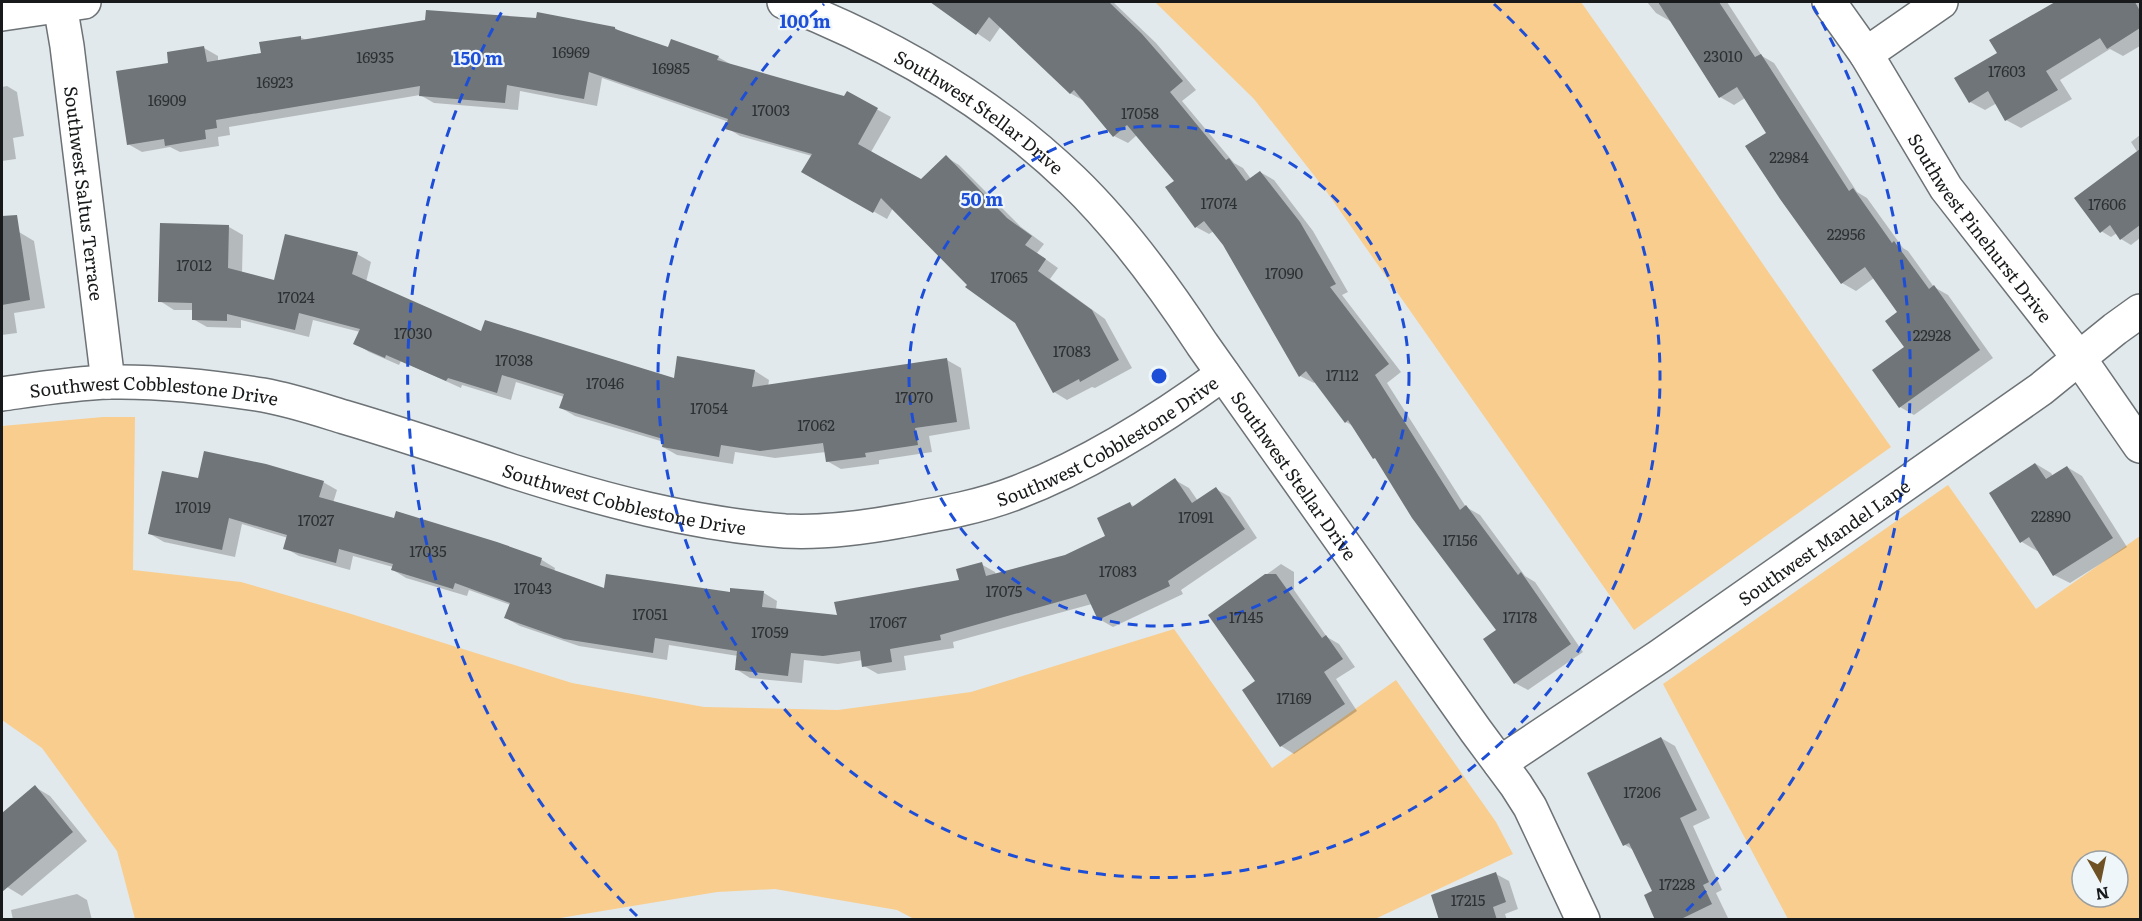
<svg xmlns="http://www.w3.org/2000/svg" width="2142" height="921" font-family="Literata,serif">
<rect width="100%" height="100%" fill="#e2e9ec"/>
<path fill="#f8cd8e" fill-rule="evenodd" d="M1155,2H1581C1685,149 1786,300 1891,447L1634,630L1324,188L1254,99Z
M103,417H135L133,570L241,582L348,613L572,683L704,707L838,710L971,692L1174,629L1272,768L1396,680L1496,822L1513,854L1375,919H914L897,910L775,889L717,892L554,919H135L117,851L42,748L2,720V426Z
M1948,485L2036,609L2140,536V919H1788L1663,684ZM2082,861H2118V897H2082Z"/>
<path fill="#0003" d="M932,2H1113L1156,43L1196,90L1182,101L1234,163L1243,168L1251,179L1260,172L1274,180L1313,231L1348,292L1342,295L1401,372L1387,383L1466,507L1480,515L1525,576L1535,582L1583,652L1528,690L1515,683L1498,630L1353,426L1346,422L1315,382L1314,383L1300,376L1225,244L1214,231L1209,234L1196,227L1176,181L1137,135L1128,143L1114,136L1084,101L1070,93L1001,26L990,42Z
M1647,2H1727L1762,56L1774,63L1857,192L1867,198L1903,248L1908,251L1934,287L1948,295L1993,358L1914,415L1900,407L1906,347L1899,313L1874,278L1856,291L1842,283L1768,133L1745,98L1734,105L1720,97L1672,20L1670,21L1656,13Z
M2058,2H2140V46L2123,56L2110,49L2060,80L2072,99L2021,128L2006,120L1997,103L1985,110L1970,102L1999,54L1991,40Z
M615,28L624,34L669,49L718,57L732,65L845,98L847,93L891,117L871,152L921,181L946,157L959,165L1021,227L1044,244L1037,253L1058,268L1050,279L1105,319L1132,368L1095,388L1092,387L1067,400L1054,392L1016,322L969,285L893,208L887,219L803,172L812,156L740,136L727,128L729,122L602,78L597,106L520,91L518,110L434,103L420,95L229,127L230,135L218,137L219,146L180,152L170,147L142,152L128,144L170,64L204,48L218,56V62L263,54L300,37L306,40Z
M7,86L17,92L24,136L13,138L16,159L2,161V87Z
M2140,135V238L2131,245L2121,239L2117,233L2111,237L2101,231L2138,153L2131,142Z
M229,227L243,235L242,273L275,281L357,254L371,262L366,282L482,333L675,380L755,371L769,380L768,387L947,360L961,368L970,429L929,436L932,452L879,460V464L841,469L827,461L826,452L775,458L735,452L733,464L677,455L663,447L664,442L575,416L561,408L564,397L516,382L511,400L462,385L461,388L401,361L399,365L369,352L355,343L360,332L313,320L309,337L241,320V328L207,327L193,319L194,310H174L160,301Z
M19,232L34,241L45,308L14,313L17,333L2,335V235Z
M2036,464L2051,473L2053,476L2067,467L2082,476L2127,547L2070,583L2054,575L2038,550L2037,551L2022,542L1991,493Z
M199,480L323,482L337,490L333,503L496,544L542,560L555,568L554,572L605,590L731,594L764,593L777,601L776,610L839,617L961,581L981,564L995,572L996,575L1066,556L1107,536L1130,504L1135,507L1175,480L1189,488L1198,501L1216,489L1230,497L1257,538L1181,590L1183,594L1113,627L1099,619L1092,604L953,642L954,648L904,656L906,670L878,674L864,666L863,660L838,664L804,660L802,683L750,678L736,669L738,656L669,645L667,660L579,646L520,626L506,618L511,605L469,590L467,596L406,578L393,570V567L353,556L350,570L299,556L285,548L288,538L242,524L235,557L164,542L150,534Z
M1281,564L1294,572V590L1327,637L1339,644L1355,667L1336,679L1357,711L1294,754L1281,746L1244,691L1258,682L1210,615Z
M1661,738L1675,746L1710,818L1693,826L1722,890L1716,893L1729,920H1657L1654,892L1635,851L1625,845Z
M35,787L50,796L87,841L22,896L7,887L2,881V815Z
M1496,874L1509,881L1518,909L1505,914L1507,920H1441Z
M77,894L87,900L92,920H13L11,910Z"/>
<path fill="#6f7578" d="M930,2H1109L1142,34L1183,81L1170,92L1226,160L1229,158L1246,181L1260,171L1300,222L1336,284L1330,287L1389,364L1375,375L1460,510L1466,505L1518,575L1521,572L1571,644L1514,684L1483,639L1496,630L1412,518L1375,458L1373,459L1348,420L1345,423L1306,371L1299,377L1223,245L1204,221L1195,228L1165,187L1174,181L1127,125L1113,137L1074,90L1070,94L989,17L976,35Z
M1658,2H1719L1755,57L1761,54L1849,191L1853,188L1892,243L1894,241L1929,289L1934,285L1980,350L1899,408L1872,370L1904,347L1885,321L1897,312L1865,267L1841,284L1780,199L1745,146L1766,133L1737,87L1719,98Z
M2055,2H2135L2140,11V28L2107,49L2100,38L2046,71L2058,90L2005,121L1988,91L1969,103L1954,78L1997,53L1989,40Z
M426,10L536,18L537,12L615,27V29L668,47L671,39L719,56L717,60L844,96L847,91L878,108L858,144L921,179L946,155L1007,218L1032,236L1025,245L1046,259L1038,271L1092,310L1119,360L1080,382L1079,379L1053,393L1015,323L965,287L967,285L881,198L873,213L801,172L812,154L725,129L728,119L589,72L584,99L507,85L505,103L419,96L420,86L216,120L217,128L205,130L206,139L165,146L164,139L127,145L116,71L168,63L167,52L204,46L207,62L261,53L259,42L301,36V40L425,20Z
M2140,149V225L2120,240L2110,225L2100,233L2074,198Z
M17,215L30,300L2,305V216Z
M160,223L229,225L228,268L274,280L285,234L358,252L352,274L481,331L485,320L674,378L677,356L755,370L752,387L947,358L957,422L915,428L918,445L865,453L866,457L826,462L823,443L760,451L721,445L719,457L662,447L663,439L559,408L564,394L502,375L497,393L448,378L446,381L386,355L385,358L353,344L360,329L299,313L295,330L227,314V321L192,320V303L158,302Z
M204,451L266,464L324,481L319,497L394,518L396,511L497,542L542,558L540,565L604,588L606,574L730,592V588L764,591L762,607L837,615L834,602L959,580L956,569L982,562L986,576L1065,555L1105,536L1097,518L1130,502L1132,507L1175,478L1192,503L1216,487L1245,529L1168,581L1170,586L1098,620L1086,594L940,635L941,640L890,649L892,662L862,667L860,651L823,656L791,653L788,676L735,670L737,651L724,649L655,638L653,653L564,639L504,618L510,603L455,583L453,589L391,570L393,564L339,549L336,563L283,549L287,535L229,518L222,550L148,534L162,471L198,478Z
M2035,463L2046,479L2067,466L2113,538L2053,576L2029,537L2020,543L1989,493Z
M1265,574H1276L1322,638L1326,635L1343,659L1324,672L1345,704L1280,747L1242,690L1255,681L1208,615Z
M1661,737L1697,810L1680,818L1709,882L1703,885L1712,904L1679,920H1655L1644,895L1652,891L1629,843L1623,846L1587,773Z
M35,785L73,832L2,892V813Z
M1496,872L1506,902L1493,907L1497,920H1439L1431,895Z"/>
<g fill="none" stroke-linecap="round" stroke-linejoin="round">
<defs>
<g id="minor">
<path id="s1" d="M784,2C889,43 991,102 1072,180C1122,228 1164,286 1202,344L1476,731L1516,785L1530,807L1583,920"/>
<path id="s2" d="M1829,2L1866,54L1946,188L2079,358L2140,446"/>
<path id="s3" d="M60,5L67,46L108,382"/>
<path d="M2,14L84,2"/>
<path d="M1866,54L1941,2"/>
<path id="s4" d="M2,394C37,389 74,383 110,382C161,381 213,387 263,395C291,400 318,409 344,417C402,434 458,453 515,472C603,500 693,524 785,531C823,533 862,528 900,521C939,514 980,507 1018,492C1091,464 1160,420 1223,374"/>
<path id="s5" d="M1500,763L1660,656L2041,389L2115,329L2140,311"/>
</g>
</defs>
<use href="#minor" stroke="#6c7275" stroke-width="36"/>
<use href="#minor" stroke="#fff" stroke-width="33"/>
</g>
<g fill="none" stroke="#1d4ed8" stroke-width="3" stroke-dasharray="10 8">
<circle cx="1159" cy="376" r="250"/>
<path d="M1494 4A501 501 0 1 1 824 4"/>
<path d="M637 916A751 751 0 0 1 505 6M1813 6A751 751 0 0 1 1681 916"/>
</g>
<g text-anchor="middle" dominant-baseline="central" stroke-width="4.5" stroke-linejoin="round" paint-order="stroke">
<g font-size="15" fill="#2d3032">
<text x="571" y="51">16969</text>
<text x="1723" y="55">23010</text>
<text x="375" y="56">16935</text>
<text x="671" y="67">16985</text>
<text x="2007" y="70">17603</text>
<text x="275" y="81">16923</text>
<text x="167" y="99">16909</text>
<text x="771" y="109">17003</text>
<text x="1140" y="112">17058</text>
<text x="1789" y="156">22984</text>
<text x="1219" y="202">17074</text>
<text x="2107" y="203">17606</text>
<text x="1846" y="233">22956</text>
<text x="194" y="264">17012</text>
<text x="1284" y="272">17090</text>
<text x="1009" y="276">17065</text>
<text x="296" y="296">17024</text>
<text x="413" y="332">17030</text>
<text x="1932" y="334">22928</text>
<text x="1072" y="350">17083</text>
<text x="514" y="359">17038</text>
<text x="1342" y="374">17112</text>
<text x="605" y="382">17046</text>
<text x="914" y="396">17070</text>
<text x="709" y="407">17054</text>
<text x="816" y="424">17062</text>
<text x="193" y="506">17019</text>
<text x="2051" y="515">22890</text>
<text x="1196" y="516">17091</text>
<text x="316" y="519">17027</text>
<text x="1460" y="539">17156</text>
<text x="428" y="550">17035</text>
<text x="1118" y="570">17083</text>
<text x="533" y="587">17043</text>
<text x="1004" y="590">17075</text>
<text x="650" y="613">17051</text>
<text x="1246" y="616">17145</text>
<text x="1520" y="616">17178</text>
<text x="888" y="621">17067</text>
<text x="770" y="631">17059</text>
<text x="1294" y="697">17169</text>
<text x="1642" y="791">17206</text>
<text x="1677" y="883">17228</text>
<text x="1468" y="899">17215</text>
</g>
<g font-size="18" fill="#17191a" stroke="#eff6f9">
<text stroke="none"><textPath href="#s1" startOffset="225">Southwest Stellar Drive</textPath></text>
<text stroke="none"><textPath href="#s3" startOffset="190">Southwest Saltus Terrace</textPath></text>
<text stroke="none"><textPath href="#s2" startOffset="272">Southwest Pinehurst Drive</textPath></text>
<text stroke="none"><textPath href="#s4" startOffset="153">Southwest Cobblestone Drive</textPath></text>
<text stroke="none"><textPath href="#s4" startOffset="1143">Southwest Cobblestone Drive</textPath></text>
<text stroke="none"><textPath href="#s1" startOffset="711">Southwest Stellar Drive</textPath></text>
<text stroke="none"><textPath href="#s4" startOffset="639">Southwest Cobblestone Drive</textPath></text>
<text stroke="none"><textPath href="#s5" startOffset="392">Southwest Mandel Lane</textPath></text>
</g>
</g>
<circle cx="1159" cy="376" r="9" fill="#1d4ed8" stroke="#eff6f9" stroke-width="3"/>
<g font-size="18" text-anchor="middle" font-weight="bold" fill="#1d4ed8" stroke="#eff6f9" stroke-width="4.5" stroke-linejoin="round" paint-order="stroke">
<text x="805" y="28">100 m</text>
<text x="478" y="65">150 m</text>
<text x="982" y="206">50 m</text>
</g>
<rect width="2142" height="921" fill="none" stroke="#17191a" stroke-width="6"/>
<g transform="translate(2100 879) rotate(171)"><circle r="28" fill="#eff6f9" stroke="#999ea0" stroke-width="1.5"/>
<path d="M0-4.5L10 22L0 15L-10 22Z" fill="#6e5225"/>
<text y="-9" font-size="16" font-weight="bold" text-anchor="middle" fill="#17191a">N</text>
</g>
</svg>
